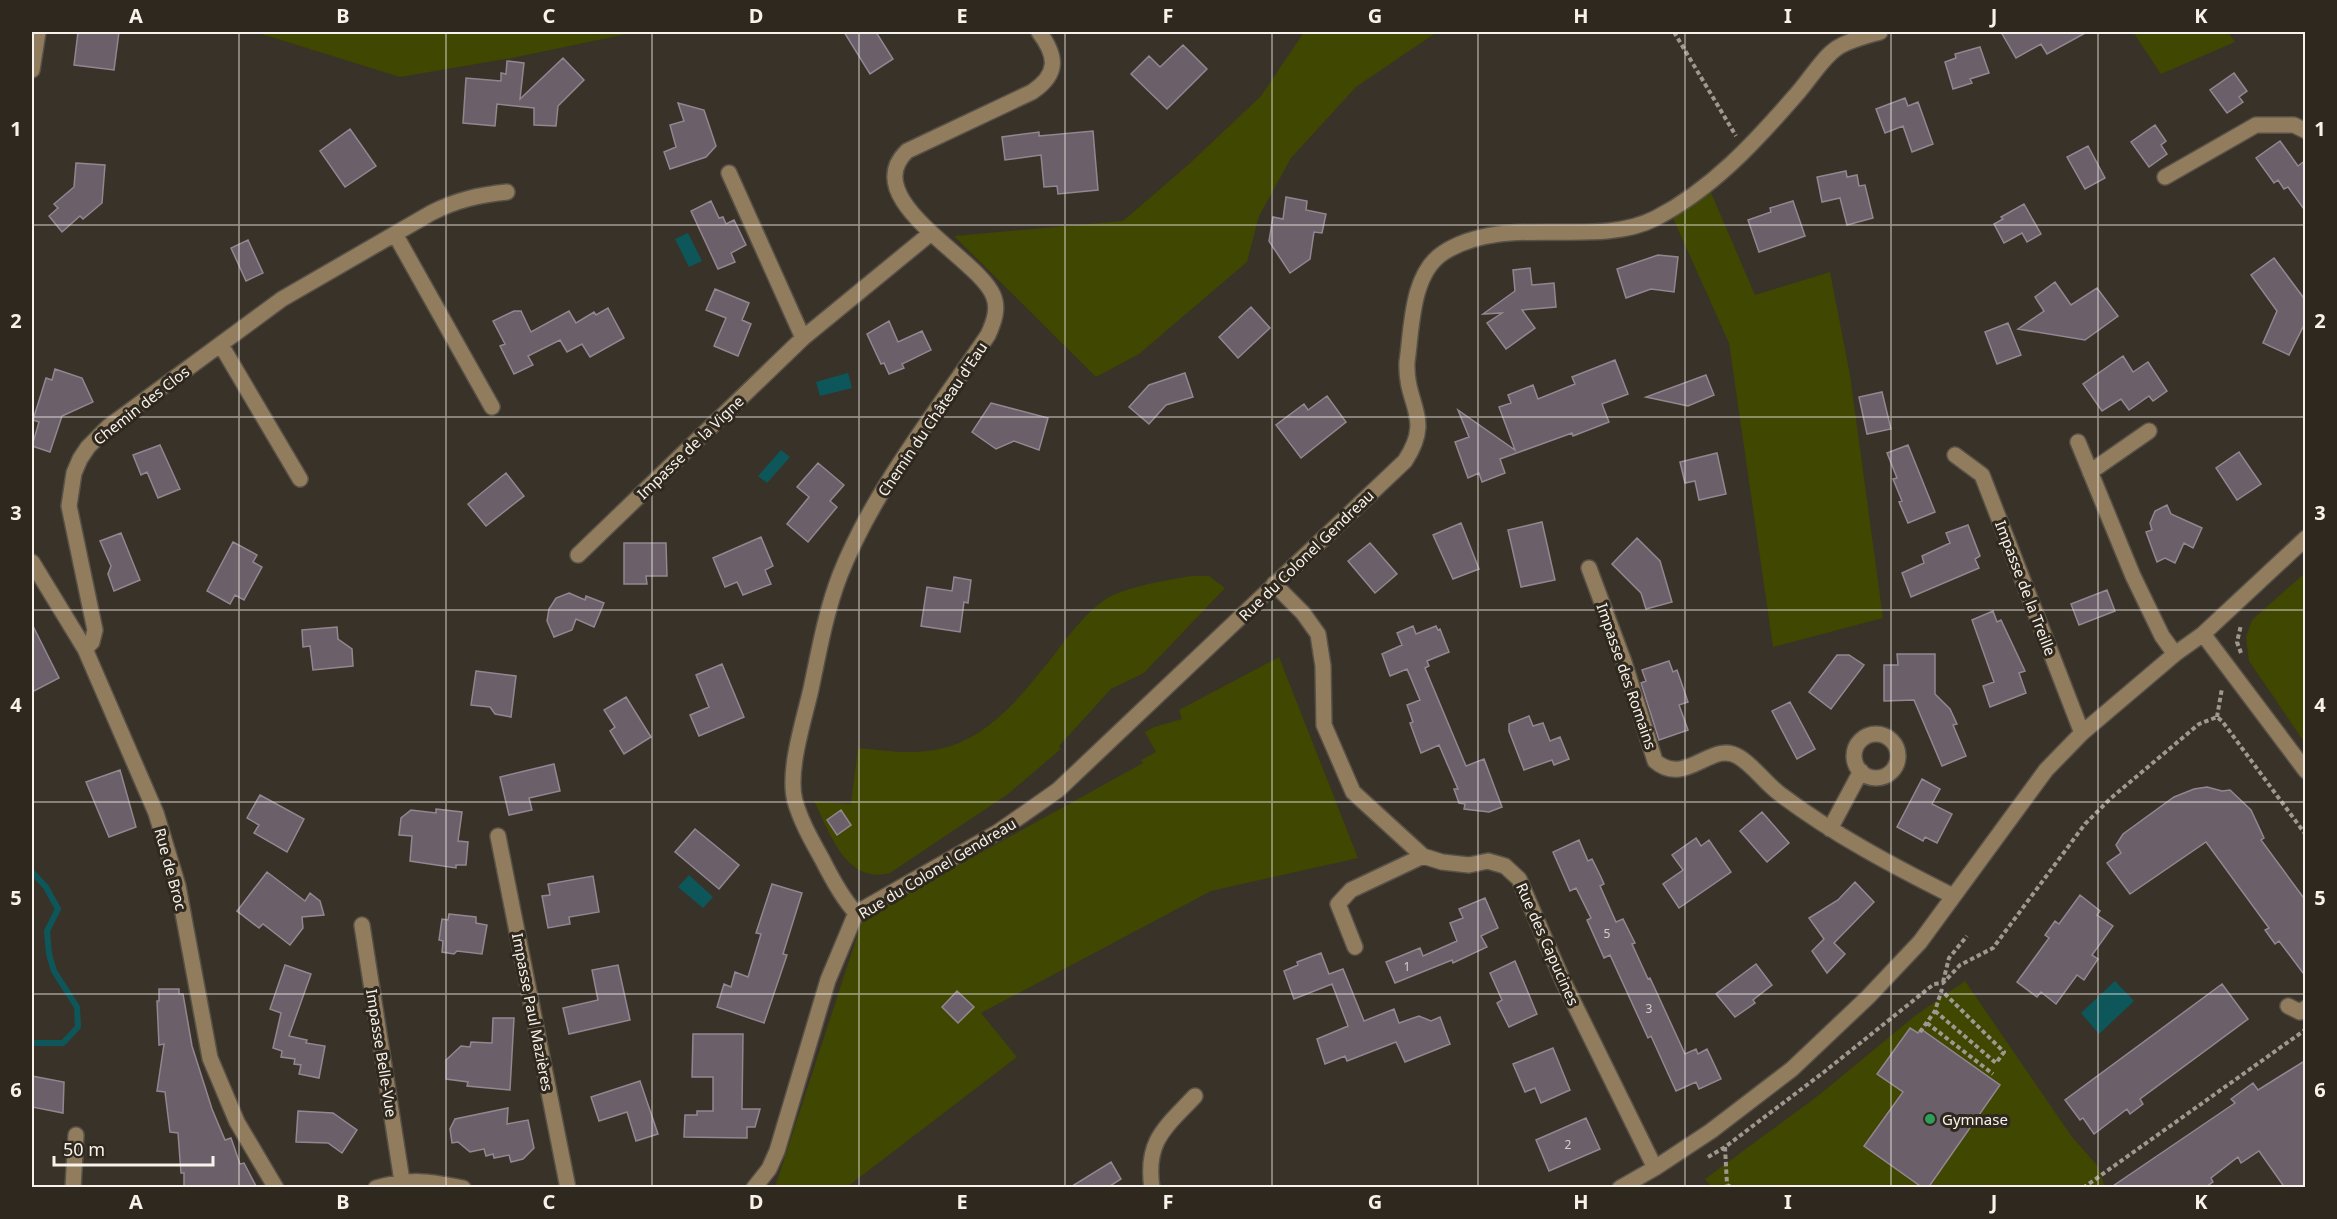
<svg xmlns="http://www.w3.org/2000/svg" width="2337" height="1219" font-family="'Noto Sans',sans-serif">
<rect width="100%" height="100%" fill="#393228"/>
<path fill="#3f4700" d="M255,32H636L512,58L400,77Z
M1304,32H1437L1356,87L1291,158L1259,216L1247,262L1139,354L1096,377L954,236L1123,221L1188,165L1261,96Z
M2133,32H2228L2235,42L2161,74Z
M1706,181L1755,295L1830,272L1850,375L1883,618L1773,647L1729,343L1672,216Z
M2305,573V743L2249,661L2246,637L2252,620Z
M1191,576H1209L1225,588L1144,673L1111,689L1059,746L1061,749L1008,794L890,873C846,885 830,833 814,801L851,804L858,748C880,750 904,754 927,751C986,744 1019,698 1054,655C1068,636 1084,615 1103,601C1122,587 1168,580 1191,576Z
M1279,657L1358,858L1211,891L981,1013L1017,1057L847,1187H775L863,918L1143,763L1141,760L1156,752L1145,732L1154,727L1182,719L1179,710Z
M1965,981L2072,1137L2097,1165L2105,1187L1712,1188L1705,1179L1819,1095L1916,1015Z"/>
<path fill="#0d575b" d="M688,233L702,261L689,267L675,239Z
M848,373L852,388L820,396L816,382Z
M781,450L790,457L767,483L758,476Z
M689,875L713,897L703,908L678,887Z
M2115,981L2134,1001L2099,1034L2081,1013Z"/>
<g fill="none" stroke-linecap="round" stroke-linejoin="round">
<path stroke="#0d575b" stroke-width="6" d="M32,872L46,887L58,909L47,931L49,954L54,971L77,1007L78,1027L63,1043H32"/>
</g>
<path fill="#6b6069" stroke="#928690" stroke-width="1.5" d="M78,32H119L114,70L74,65Z
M844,32H876L893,59L870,74Z
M2001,32H2087L2047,54L2041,44L2016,58Z
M1183,45L1207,69L1167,109L1131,74L1149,56L1160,67Z
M1980,47L1989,73L1970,79L1972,83L1953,89L1945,62L1956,58L1955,54Z
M563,58L584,80L558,106L556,126L534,125V108L497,104L495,126L463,123L466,78L501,81V73L506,74L507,61L524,63L520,99Z
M2234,73L2247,91L2239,97L2243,102L2227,113L2210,90Z
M1905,98L1908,106L1918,102L1933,144L1912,152L1903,126L1885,133L1876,109Z
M678,103L704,110L716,146L706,157L670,169L664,152L676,147L670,125L684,121Z
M2155,125L2166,141L2161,145L2167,154L2149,167L2131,142Z
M350,129L376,166L345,187L320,151Z
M1093,131L1098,190L1058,194L1057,186L1044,187L1041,155L1005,160L1002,137L1039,132V136Z
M2280,141L2298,166L2306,160V212L2288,187L2284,189L2278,180L2274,183L2256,158Z
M2088,146L2105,178L2085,189L2067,157Z
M76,163L105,165L102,203L83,219L80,216L62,232L49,216L58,208L54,204L74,187Z
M1846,171L1847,177L1857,175L1859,186L1865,185L1873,218L1847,225L1840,198L1822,202L1817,177Z
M1286,197L1307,201L1306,210L1326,214L1322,233L1314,232L1310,259L1290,273L1269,241L1273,217L1283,219Z
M711,201L719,218L723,217L726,224L734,220L746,245L731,253L735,262L718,269L691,211Z
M1793,201L1805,236L1759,252L1748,220L1771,212L1770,208Z
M2024,204L2041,234L2027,242L2022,233L2004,243L1994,224L2003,219L2001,217Z
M248,240L263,273L246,281L231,248Z
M1658,255L1678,257L1674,292L1651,289L1626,298L1617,269Z
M2274,258L2306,301V321L2289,355L2263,343L2277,311L2251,275Z
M1530,268L1532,285L1554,283L1556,307L1522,310L1535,328L1506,349L1487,323L1502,313L1483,314L1515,291L1513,270Z
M2055,282L2071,305L2097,288L2118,316L2085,340L2018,329L2044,311L2035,297Z
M715,289L749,303L742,320L751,324L738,356L714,346L726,318L706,310Z
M1251,307L1270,328L1238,358L1219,337Z
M608,308L624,338L590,357L582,344L567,352L560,340L528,356L533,365L514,374L500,346L505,344L493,321L514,311H521L531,332L569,311L576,323L594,312L596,315Z
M889,321L898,342L922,331L931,350L902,364L904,368L889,374L884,363L881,364L867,334Z
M2008,323L2021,355L1997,364L1985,332Z
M2123,356L2133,372L2148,362L2167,391L2153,401L2149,396L2129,410L2121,399L2102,411L2083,384Z
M1615,360L1628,394L1602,404L1609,422L1573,436L1572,433L1500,459L1505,473L1482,482L1479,473L1468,478L1455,442L1469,437L1458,410L1515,450L1499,407L1511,403L1508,395L1533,385L1538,399L1575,384L1572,377Z
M55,369L82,378L93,402L62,416L50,452L32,446L39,422L33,420L46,378L52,380Z
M1185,373L1193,397L1166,405L1149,424L1129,407L1149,385Z
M1706,375L1714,395L1688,406L1646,397Z
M1882,392L1891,429L1867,434L1859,397Z
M1327,396L1346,422L1301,458L1276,425L1304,404L1308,410Z
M991,403L1048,418L1039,450L1014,441L996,449L972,432Z
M160,445L180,489L158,498L147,472L141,475L133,455Z
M1908,445L1935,512L1908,523L1899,502L1902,501L1893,479L1897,478L1887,453Z
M2239,452L2261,484L2237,500L2216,468Z
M1717,453L1726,494L1699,500L1695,481L1685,483L1680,462Z
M818,463L844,485L830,501L837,507L808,542L787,524L809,497L797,487Z
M506,473L524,496L486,526L468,504Z
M2167,505L2171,514L2202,528L2193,548L2184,543L2175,563L2165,558L2157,562L2146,532L2152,530L2150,523L2155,511Z
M1542,522L1555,580L1521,587L1508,530Z
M1461,523L1479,569L1453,579L1433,535Z
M1968,525L1980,556L1975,559L1979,568L1911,597L1902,573L1924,563L1922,556L1950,543L1946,533Z
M121,533L140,580L114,591L108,574L111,566L100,541Z
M761,537L773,566L765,570L771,584L743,595L737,582L725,587L713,558Z
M1637,538L1660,561L1672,602L1646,609L1641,593L1612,564Z
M233,542L257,555L253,562L262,567L244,600L235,595L230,604L207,591Z
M624,543H666L667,576H646L647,584H624Z
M1370,543L1397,574L1375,593L1348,561Z
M954,577L971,580L968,603L964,602L960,632L921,626L927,587L952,591Z
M2107,590L2115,611L2079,625L2071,604Z
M569,593L585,600L586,596L604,603L594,627L576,619L572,630L554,637L547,621L549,609L556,598Z
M1993,611L1997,622L2001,620L2025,671L2019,673L2026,693L1990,707L1983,686L1994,682L1972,620Z
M32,624L59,678L32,692Z
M1413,626L1416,634L1436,626L1438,630L1440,629L1449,652L1427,661L1429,666L1425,668L1466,766L1484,759L1502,807L1489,812L1464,809L1465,804L1459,803L1454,789H1458L1439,745L1421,753L1410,723L1413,722L1407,705L1420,700L1407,669L1390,676L1382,654L1402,645L1397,633Z
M337,627L338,639L352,649L353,666L313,670L310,646L303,647L302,630Z
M1897,654H1935V694L1950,709L1957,724L1953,725L1966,756L1942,766L1914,700L1884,701V665H1898Z
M1837,655H1849L1864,665L1831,709L1809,692Z
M1669,661L1673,672L1677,670L1688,702L1679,705L1688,730L1659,740L1641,683L1646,681L1642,670Z
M722,664L744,717L699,736L690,715L709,707L696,675Z
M476,671L516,676L511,717L495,714L490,707L471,705Z
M626,697L651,737L624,754L610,731L615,727L604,710Z
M1790,702L1815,749L1797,759L1772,711Z
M1529,716L1533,726L1543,723L1550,741L1560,737L1569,759L1554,765L1552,760L1524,770L1509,731V724Z
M554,764L560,791L529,798L532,810L509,815L500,777Z
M120,770L136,827L109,837L86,782Z
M1922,779L1940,789L1932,804L1952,814L1937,843L1925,837L1923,841L1897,827Z
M2207,787L2222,791L2230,790L2251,810L2264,838L2261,840L2306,901V977L2279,941L2275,944L2265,930L2269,928L2206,842L2130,894L2107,863L2121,853L2116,845L2123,834L2174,797L2194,789Z
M260,795L304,819L287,852L254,833L259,825L247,818Z
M436,809L462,812L458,841L468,842L466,865H456V868L410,861L412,836L399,835L401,818L411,810L436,813Z
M841,810L851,825L837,835L827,820Z
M1762,812L1789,843L1767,862L1740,831Z
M695,829L739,865L719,889L675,852Z
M1696,838L1701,846L1709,840L1731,872L1679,908L1663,884L1683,870L1672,855Z
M1579,840L1588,861L1592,859L1600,875L1604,884L1600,886L1616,922L1623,919L1635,943L1632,944L1648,979L1650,978L1685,1054L1696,1049L1698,1054L1707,1049L1721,1079L1699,1089L1696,1082L1676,1091L1651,1036L1648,1038L1610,955L1604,958L1587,920L1591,918L1576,888L1570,891L1553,852Z
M267,872L305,901L310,893L320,901L324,915L302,917L303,928L290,945L263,924L259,928L237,911Z
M593,876L599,912L569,917L570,924L548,928L542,896L550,895L548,884Z
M1855,882L1874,902L1834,943L1845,954L1827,973L1812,951L1824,939L1809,918L1838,900Z
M772,884L802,893L783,954L787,955L764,1023L717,1007L724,984L731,987L735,972L748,977L761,934L756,933Z
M2080,895L2100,911L2097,915L2113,926L2092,955L2098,959L2084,980L2077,975L2056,1004L2041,992L2037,997L2017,982L2049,938L2045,935L2055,921L2059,924Z
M1485,898L1498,928L1481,936L1487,947L1453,963L1452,960L1395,983L1386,962L1420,948L1423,956L1457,941L1450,923L1463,918L1459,909Z
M449,914L476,917V923L487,925L482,954L457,951L454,954L442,952L443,941L439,940L442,919L448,920Z
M1321,953L1329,974L1343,969L1364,1021L1394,1009L1399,1023L1419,1016L1431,1021L1440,1017L1450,1044L1405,1062L1396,1042L1347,1061L1345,1056L1325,1064L1317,1039L1348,1026L1332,984L1294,999L1284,971L1298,965L1297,962Z
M1515,961L1537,1014L1509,1027L1497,1003L1502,1000L1490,973Z
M1756,964L1772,985L1753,1000L1755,1003L1735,1017L1716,994Z
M285,965L311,974L289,1036L307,1040L306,1043L325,1046L319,1078L299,1074L301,1065L294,1064L295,1059L281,1057L282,1051L273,1048L281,1013L270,1009Z
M618,965L630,1020L569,1034L563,1008L598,1000L592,970Z
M2222,984L2248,1019L2140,1099L2143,1104L2130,1114L2127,1109L2094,1134L2083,1118L2080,1120L2065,1100Z
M159,989H179V994H183L192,1046L212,1109L225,1140L231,1138L240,1164L244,1163L257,1188H184V1173H181L178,1133L170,1132L165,1092L157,1091L164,1044L159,1045L157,1001H159Z
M957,991L974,1007L958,1023L942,1007Z
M493,1018H514L510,1090L467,1086L468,1082L446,1079V1060L461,1046L470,1047L471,1042L492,1043Z
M1910,1028L1918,1033L1921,1029L2000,1085L1928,1188H1923L1864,1146L1903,1092L1877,1074Z
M693,1034H743L742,1109H760L755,1127H747V1138L684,1137L685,1115H697V1111H713V1077H692Z
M1553,1048L1570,1090L1541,1103L1535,1088L1525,1092L1513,1064Z
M2306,1060V1188H2285L2259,1151L2241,1163L2238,1157L2211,1178L2213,1182L2204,1188H2110L2235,1103L2231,1099L2253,1083L2258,1090Z
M32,1076L64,1082L63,1113L32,1107Z
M640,1081L658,1134L636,1141L627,1112L599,1121L591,1097Z
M508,1108L507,1124L528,1120L534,1148L523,1159L511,1162L509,1155L494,1158L493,1154L486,1156L484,1149L470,1152L458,1142L452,1143L450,1129L455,1119Z
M298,1111L333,1113L357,1130L342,1153L328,1143L296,1142Z
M1586,1118L1600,1149L1549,1171L1536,1140Z
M1111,1162L1121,1179L1107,1188H1069Z"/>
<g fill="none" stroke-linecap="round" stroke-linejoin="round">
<defs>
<path id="minor" d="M32,70L38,32
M729,173L803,338L931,233
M2165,177L2256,125H2294L2306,131
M395,234L492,407
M221,345L300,479
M2078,442L2133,576L2162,636L2175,654
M1955,455L1982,475L2082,733
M2090,472L2149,431
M578,555L803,338
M32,562L85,649L156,813L178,886L210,1058L237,1122L276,1188
M1589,568L1624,662L1655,761C1686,788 1712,739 1739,757C1754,766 1765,783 1780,794C1833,834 1893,866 1953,896
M1274,584L1303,613L1318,634L1323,666L1324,725L1353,792L1423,856L1442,862L1469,865L1488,861L1505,866L1519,879L1563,981L1655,1168
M2203,634L2306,771
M85,649L92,642L95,630L69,506L74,473L80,459L88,447L108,427L282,299L431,213C456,200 479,195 507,192
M1854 756a22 22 0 1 1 44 0a22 22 0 1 1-44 0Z
M1830,829L1861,771
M498,836L568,1188
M856,913C842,898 831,877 822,859C812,841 801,822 795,801C787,771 804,720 811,689C819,651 826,611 840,575C874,489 937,411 988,335C994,322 999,308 993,295C977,257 857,200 907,151L1032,92C1059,74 1057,56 1039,32
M362,925L402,1181
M1355,947L1338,904L1351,890L1423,856
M2288,1006L2300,1012L2306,1008
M73,1188L76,1135
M376,1188C411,1178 428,1181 463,1188
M754,1188L769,1169L777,1151L828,980L856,913L998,832L1058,790L1405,461C1434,417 1405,406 1407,362C1412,328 1411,274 1443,253C1506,212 1594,250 1656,218C1712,189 1755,142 1795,96C1809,81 1821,59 1837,48C1849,40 1866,36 1880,32
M1152,1188C1145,1141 1165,1128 1195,1096
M1620,1188L1655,1168L1711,1131L1792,1069L1868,997L1920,942L2046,770L2082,733L2175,654L2203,634L2306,538"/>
</defs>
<use href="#minor" stroke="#575147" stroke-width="18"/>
<path stroke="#9e9890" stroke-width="4" stroke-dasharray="4.5 3" stroke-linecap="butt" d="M1674,32L1736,136
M2241,653L2237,642L2241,625
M2217,717L2222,688
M1943,982L1949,958L1967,936
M1935,1011L1996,1063L2004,1052L1941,990
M1927,1023L1993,1074
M1920,1032L1935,1011L1942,989
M1725,1147L1727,1185L1733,1188
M1708,1157L1725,1147L1824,1072L1934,984L1943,983L1960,965L1993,948L2085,824L2111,798L2199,724L2217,717L2222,721L2306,835
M2083,1188L2305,1030"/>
<use href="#minor" stroke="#917d5e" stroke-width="15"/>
</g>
<path fill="none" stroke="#f7f3ec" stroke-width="1.5" stroke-opacity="0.55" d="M239,32V1188M446,32V1188M652,32V1188M859,32V1188M1065,32V1188M1272,32V1188M1478,32V1188M1685,32V1188M1891,32V1188M2098,32V1188M32,225H2306M32,417H2306M32,610H2306M32,802H2306M32,994H2306"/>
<circle fill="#2e9e5b" stroke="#2f281e" stroke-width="2" cx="1930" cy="1119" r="6"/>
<g text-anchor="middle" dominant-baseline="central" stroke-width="6" stroke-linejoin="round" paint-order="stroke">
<g font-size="12" fill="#d4cecb">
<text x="1607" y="933">5</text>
<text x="1407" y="966">1</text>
<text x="1649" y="1008">3</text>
<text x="1568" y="1144">2</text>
</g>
<g font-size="15" fill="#f7f3ec" stroke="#2f281e">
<text transform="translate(141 405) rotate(-38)">Chemin des Clos</text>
<text transform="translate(932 419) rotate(-56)">Chemin du Château d'Eau</text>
<text transform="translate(690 447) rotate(-44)">Impasse de la Vigne</text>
<text transform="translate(1306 555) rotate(-44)">Rue du Colonel Gendreau</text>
<text transform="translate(2026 588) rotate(69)">Impasse de la Treille</text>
<text transform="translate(1627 676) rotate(71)">Impasse des Romains</text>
<text transform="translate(937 868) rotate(-31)">Rue du Colonel Gendreau</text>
<text transform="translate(171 869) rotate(75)">Rue de Broc</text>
<text transform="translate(1548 944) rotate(66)">Rue des Capucines</text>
<text transform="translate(533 1012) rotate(79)">Impasse Paul Mazières</text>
<text transform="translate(382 1053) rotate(81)">Impasse Belle-Vue</text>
</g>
<g font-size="15" fill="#f7f3ec" stroke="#2f281e" text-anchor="start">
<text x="1942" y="1119">Gymnase</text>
</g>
</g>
<rect width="2337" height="1219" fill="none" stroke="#2f281e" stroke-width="66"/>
<path d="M54 1156v9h159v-9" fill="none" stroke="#f7f3ec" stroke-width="3"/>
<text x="63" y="1156" font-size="18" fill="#f7f3ec" stroke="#2f281e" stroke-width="4.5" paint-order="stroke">50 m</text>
<rect x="33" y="33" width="2271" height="1153" fill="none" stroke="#f7f3ec" stroke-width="2"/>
<g font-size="20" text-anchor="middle" font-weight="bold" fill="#f7f3ec">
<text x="136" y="23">A</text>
<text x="343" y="23">B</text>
<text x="549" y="23">C</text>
<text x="756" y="23">D</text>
<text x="962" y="23">E</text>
<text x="1168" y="23">F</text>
<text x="1375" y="23">G</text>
<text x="1581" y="23">H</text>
<text x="1788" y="23">I</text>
<text x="1994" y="23">J</text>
<text x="2201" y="23">K</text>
<text x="16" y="136">1</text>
<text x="2320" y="136">1</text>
<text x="16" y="328">2</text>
<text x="2320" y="328">2</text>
<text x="16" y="520">3</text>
<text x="2320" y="520">3</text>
<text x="16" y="712">4</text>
<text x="2320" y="712">4</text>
<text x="16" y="905">5</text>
<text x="2320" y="905">5</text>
<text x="16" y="1097">6</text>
<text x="2320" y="1097">6</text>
<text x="136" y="1209">A</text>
<text x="343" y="1209">B</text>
<text x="549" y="1209">C</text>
<text x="756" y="1209">D</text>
<text x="962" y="1209">E</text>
<text x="1168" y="1209">F</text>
<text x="1375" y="1209">G</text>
<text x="1581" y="1209">H</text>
<text x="1788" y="1209">I</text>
<text x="1994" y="1209">J</text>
<text x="2201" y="1209">K</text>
</g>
</svg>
